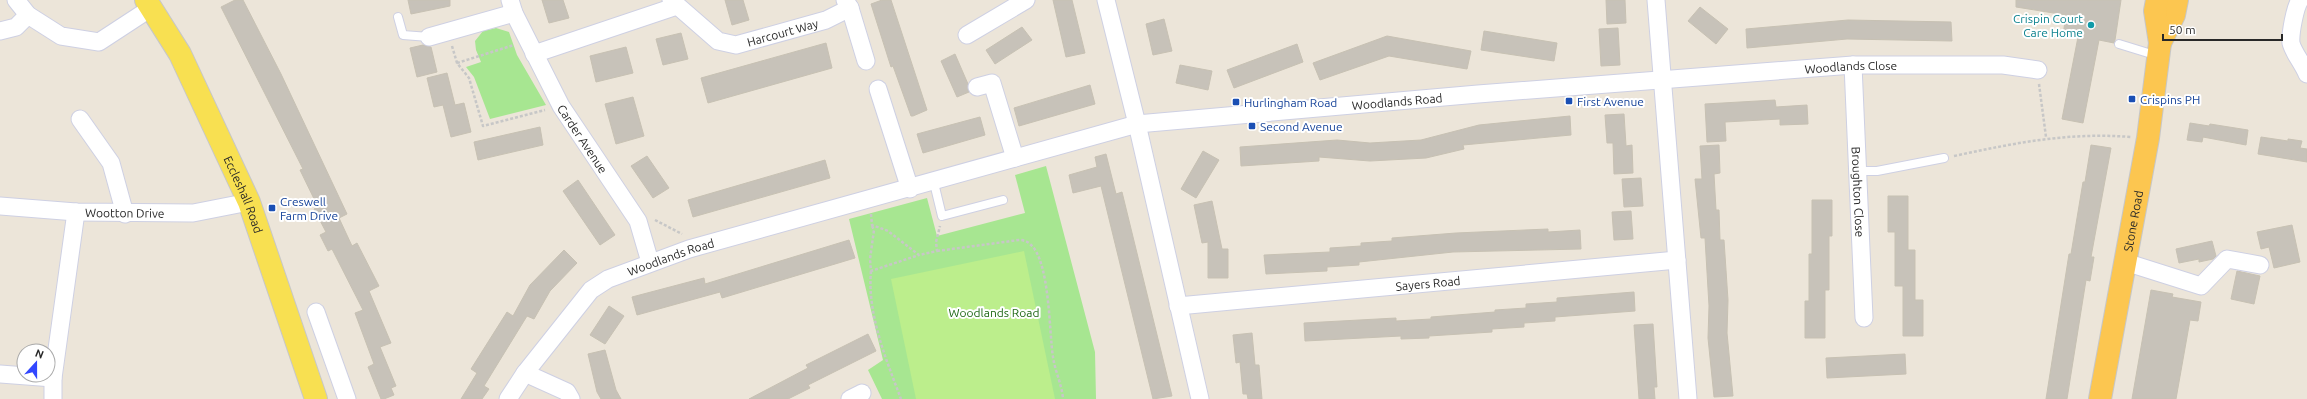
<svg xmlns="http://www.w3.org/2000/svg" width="2307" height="399" font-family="Ubuntu,sans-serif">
<rect width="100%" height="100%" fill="#ece5d9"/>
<path fill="#a7e691" d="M496,28L509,32L517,55L546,105L490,119L474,77L466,67L481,62L476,50L475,41L483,31Z
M1046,166L1095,352L1096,399H882L868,370L883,360L849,219L927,198L937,236L1025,213L1015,175Z"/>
<path fill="#bcee8c" d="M1024,251L1055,399H916L891,279Z"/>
<path fill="#c7c2b9" stroke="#c7c1b3" d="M235,0H243L281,74L347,214L339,218L352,246L357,243L379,286L369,291L391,343L380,347L396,386L391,388L394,395L384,399H381L368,367L374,364L355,313L363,310L332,249L328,251L320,235L326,232L314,209L318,207L300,170L303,169L221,7Z
M408,0H450V6L411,14Z
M542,0H563L569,18L549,23Z
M725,0H743L749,20L732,25Z
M882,0H891L927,110L913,116H911L893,66L891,67L871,4Z
M1053,0H1072L1085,53L1066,57Z
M1606,0H1625L1626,23L1607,24Z
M2016,0H2121L2115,40L2114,43L2099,40L2083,123L2062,119L2078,37L2063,35L2066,15L2016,7Z
M1700,7L1728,29L1716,44L1688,21Z
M1164,19L1172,51L1153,55L1146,24Z
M1848,20L1951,22L1952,41L1847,39L1747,48L1746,29Z
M1022,27L1032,40L995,64L986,50Z
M1618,28L1620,65L1601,66L1599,29Z
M1484,31L1557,43L1554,61L1481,50Z
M681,33L688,59L663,65L656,39Z
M1387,36L1471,51L1467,69L1389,56L1320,80L1313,63Z
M826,43L832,68L708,103L701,78Z
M1297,44L1303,62L1234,88L1227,70Z
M423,45L431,47L437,72L417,77L410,48Z
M626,47L633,73L596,82L590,56Z
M955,54L968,84L969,92L957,97L941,61Z
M1180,65L1212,71L1208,90L1176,83Z
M447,73L455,105L464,103L471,132L451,137L443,105L434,107L427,78Z
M1090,85L1095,104L1019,126L1014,108Z
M633,97L644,136L616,144L605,104Z
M1775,100L1776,107L1807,105L1808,124L1780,125V119L1725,122L1726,141L1707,142L1705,104Z
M1624,114L1626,146L1632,145L1633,173L1614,174L1613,143H1607L1605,115Z
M1570,116L1571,135L1463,145L1464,149L1426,158L1370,161L1319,157V161L1241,166L1240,147L1337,140L1370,143L1421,140L1479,125Z
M980,117L985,135L923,153L917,134Z
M2190,123L2209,126L2210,124L2248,130L2246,145L2203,137L2202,142L2187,140Z
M540,127L543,145L478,160L474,142Z
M2261,137L2288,141V139L2302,141L2300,148L2307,149V162L2258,154Z
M1719,145L1720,173L1714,174L1716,210H1719L1720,240H1724L1728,300L1727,333L1733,396L1714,397L1708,338L1709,306L1705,238H1701L1695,179H1702L1700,146Z
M2091,145L2111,148L2091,257H2094L2090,281L2086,280L2067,399H2046L2069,254H2071L2083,182H2085Z
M1203,151L1219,160L1196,198L1181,189Z
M1106,154L1116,194L1122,192L1172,396L1153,399L1101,186L1073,193L1069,175L1097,167L1095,157Z
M647,156L669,188L653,198L631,166Z
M825,160L830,178L693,217L688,200Z
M1641,178L1643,206L1624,207L1622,179Z
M578,180L615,235L600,245L563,191Z
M1888,196H1908V250H1915V300H1923V336H1903V286H1895V232H1888Z
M1812,200H1832V236H1829V290H1825V338H1805V301H1809V254H1812Z
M1212,201L1222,249H1228V278H1208V242L1202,243L1194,205Z
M1631,211L1633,239L1614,240L1612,212Z
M2292,225L2300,262L2274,268L2269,247L2261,249L2257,232Z
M1548,229V232L1580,230L1581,249L1453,252L1359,262V265L1327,267V271L1266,274L1264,255L1330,252V248L1361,246V243L1392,241V238L1456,233Z
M849,240L855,258L722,298L720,292L637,315L632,297L704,278L705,284Z
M2212,241L2216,256L2213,259L2199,262V259L2179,263L2176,249Z
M564,250L577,263L550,291L534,319L527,316L484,386L489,389L482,399H461L477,373L471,369L507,312L513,316L530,285Z
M2237,271L2260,276L2254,304L2231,299Z
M2151,290L2173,294L2172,297L2201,302L2198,321L2190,320L2176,399H2132Z
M1634,292L1635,311L1555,317V321L1524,323V327L1492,329V332L1429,336V338L1401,339V336L1305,341L1304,323L1396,318V321L1431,319V317L1495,312V310L1526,308V304L1557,302V298Z
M609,306L624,316L605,344L590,335Z
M1653,324L1657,387H1654L1655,399H1639L1634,325Z
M1252,333L1255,365H1259L1262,399H1248L1247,394H1243L1240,362L1236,363L1233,335Z
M868,334L876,351L808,385L810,388L788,399H749L808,368L806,365Z
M605,350L616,390L621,399H601L597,392L588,354Z
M1905,354L1906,374L1827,378L1826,358Z"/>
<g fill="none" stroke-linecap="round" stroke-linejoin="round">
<defs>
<path id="service" d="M398,17L403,35L429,37
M2119,44L2158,56
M1858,171H1877L1944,158
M934,183L942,216L1003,200"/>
<g id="minor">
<path d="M16,0L28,15L61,36L99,42L151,8"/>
<path id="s1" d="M510,0L514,13L561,106L638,221L650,262"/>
<path id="s2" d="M671,0L718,41L736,45L826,20L850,8L845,0"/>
<path d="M1106,0L1137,124L1200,399"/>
<path d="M1656,0L1688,399"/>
<path d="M2300,0C2295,7 2290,34 2291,43C2293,52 2303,64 2307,74"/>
<path d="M850,8L866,61"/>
<path d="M0,31L16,27L28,15"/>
<path d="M967,35L1026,0"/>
<path d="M429,37L514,13"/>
<path d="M534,54L677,6"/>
<path id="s3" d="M1853,65L1864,318"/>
<path d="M977,87L992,83L1015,158"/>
<path d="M878,89L910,189"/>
<path d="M80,119L111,163L125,214"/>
<path id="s4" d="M0,206L76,212L193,213L249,202"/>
<path d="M2125,262L2201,286L2227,259L2260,265"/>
<path id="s5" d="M1178,306L1677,260"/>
<path d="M316,312L347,399"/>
<path d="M525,373L567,392L571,399"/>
<path d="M0,374L53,378"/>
<path d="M53,399V378L76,212"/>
<path id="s6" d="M508,399L525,373L591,290L608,279L689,249L1137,124L1478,94L1853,65H2003L2038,70"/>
<path d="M850,399L862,393"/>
</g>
<g id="primary">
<path id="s7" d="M146,0L180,54L249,202L316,399"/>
</g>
<g id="trunk">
<path d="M2160,43L2174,15L2177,0"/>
<path id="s8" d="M2100,399L2148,138L2160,43L2155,11L2157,0"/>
</g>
</defs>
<use href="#service" stroke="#ced0e3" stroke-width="10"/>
<use href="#minor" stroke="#ced0e3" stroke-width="19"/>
<use href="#primary" stroke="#c7c7c7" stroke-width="24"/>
<use href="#trunk" stroke="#c7c7c7" stroke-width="24"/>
<path stroke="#c7c7c7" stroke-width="2.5" stroke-dasharray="3 2" stroke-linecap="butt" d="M452,46L457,63L469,78L483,126L545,110
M457,63L514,45
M2039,84L2046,137
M1954,156C2015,143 2068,132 2131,137
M871,214L872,225L888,231L919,255L937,251L936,242L940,226
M655,220L682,234
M872,226L874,230L870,259L871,271L919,255
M937,251L1019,240C1023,240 1027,241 1030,244C1050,260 1049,332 1053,357C1055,371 1062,385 1063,399
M871,271C867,314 886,359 901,399"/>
<use href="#service" stroke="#fff" stroke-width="8"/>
<use href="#minor" stroke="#fff" stroke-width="17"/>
<use href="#primary" stroke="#f8e051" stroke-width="22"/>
<use href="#trunk" stroke="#fcc650" stroke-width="22"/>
</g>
<circle fill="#0f9aa8" stroke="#fff" stroke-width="1.5" cx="2091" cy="25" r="4"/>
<g fill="#1a4fb4" stroke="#fff" stroke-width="1.5">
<rect x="2128" y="95" width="8" height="8" rx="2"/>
<rect x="1565" y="97" width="8" height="8" rx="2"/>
<rect x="1232" y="98" width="8" height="8" rx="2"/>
<rect x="1248" y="122" width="8" height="8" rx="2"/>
<rect x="268" y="204" width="8" height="8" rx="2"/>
</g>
<g text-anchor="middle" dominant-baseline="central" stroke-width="4" stroke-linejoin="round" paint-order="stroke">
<g font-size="12" fill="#0d838f" stroke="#fff" text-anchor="end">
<text x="2083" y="18">Crispin Court<tspan x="2083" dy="14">Care Home</tspan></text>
</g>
<g font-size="12" fill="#282828" stroke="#fff">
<text stroke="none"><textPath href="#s2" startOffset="129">Harcourt Way</textPath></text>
<text stroke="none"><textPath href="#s6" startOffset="1425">Woodlands Close</textPath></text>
<text stroke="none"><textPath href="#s6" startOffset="970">Woodlands Road</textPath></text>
<text stroke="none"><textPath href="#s1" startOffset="157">Carder Avenue</textPath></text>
<text stroke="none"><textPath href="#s3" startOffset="127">Broughton Close</textPath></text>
<text stroke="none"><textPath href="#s7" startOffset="218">Eccleshall Road</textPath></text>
<text stroke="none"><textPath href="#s4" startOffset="125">Wootton Drive</textPath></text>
<text stroke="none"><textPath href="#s8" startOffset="181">Stone Road</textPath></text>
<text stroke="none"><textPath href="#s6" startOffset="224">Woodlands Road</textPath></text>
<text stroke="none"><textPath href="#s5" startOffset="251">Sayers Road</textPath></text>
</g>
<g font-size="12" fill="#164399" stroke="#fff" text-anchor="start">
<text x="2140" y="99">Crispins PH</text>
<text x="1577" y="101">First Avenue</text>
<text x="1244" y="102">Hurlingham Road</text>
<text x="1260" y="126">Second Avenue</text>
<text x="280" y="201">Creswell<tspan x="280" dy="14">Farm Drive</tspan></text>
</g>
<g font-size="12" fill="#1f6815" stroke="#fff">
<text x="994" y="312">Woodlands Road</text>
</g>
</g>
<g transform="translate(36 363) rotate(21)"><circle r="19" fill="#ffffff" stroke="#a9a9a9"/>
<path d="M0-3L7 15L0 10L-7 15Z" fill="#3247ff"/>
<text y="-6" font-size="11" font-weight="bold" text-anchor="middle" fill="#282828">N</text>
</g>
<path d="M2163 34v6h119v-6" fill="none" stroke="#282828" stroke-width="2"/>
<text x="2169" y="34" font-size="12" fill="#282828" stroke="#ffffff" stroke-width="3" paint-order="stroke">50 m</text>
</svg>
